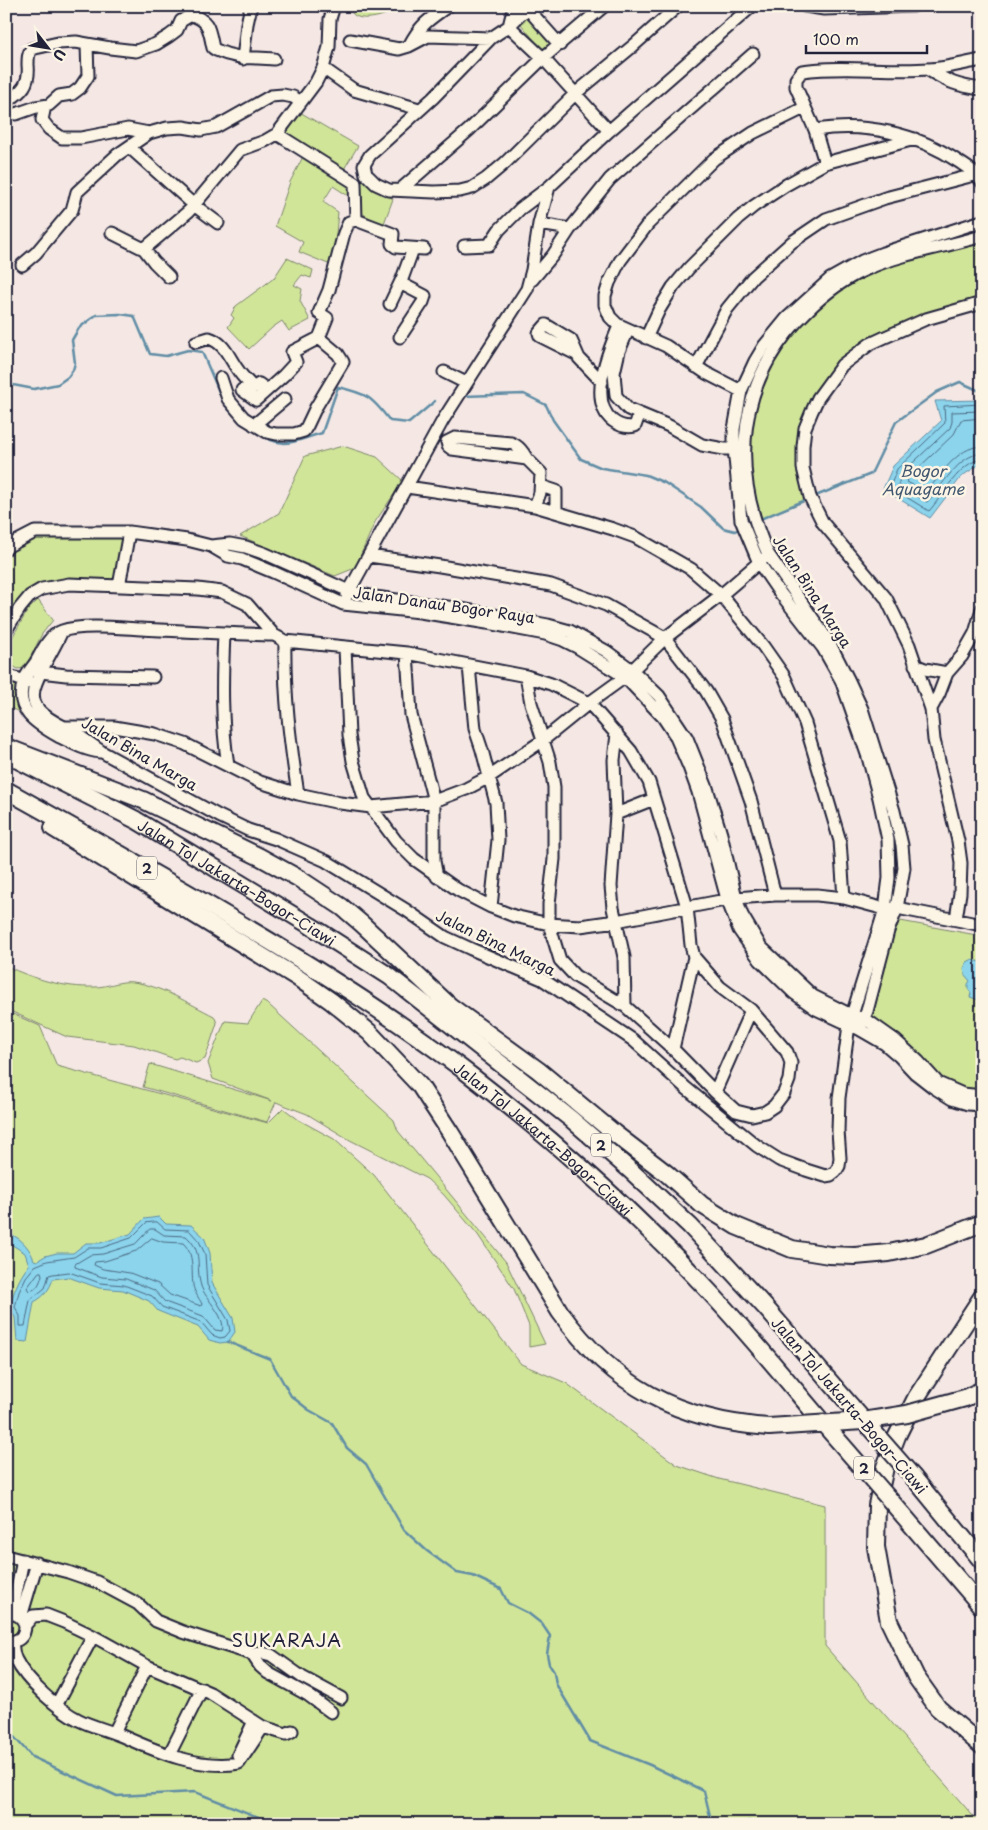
<svg xmlns="http://www.w3.org/2000/svg" width="988" height="1830" font-family="'Playpen Sans',sans-serif">
<rect width="100%" height="100%" fill="#f5e8e4"/>
<filter id="ink" filterUnits="userSpaceOnUse"><feTurbulence type="fractalNoise" baseFrequency=".02" numOctaves="2"/><feDisplacementMap in="SourceGraphic" scale="10" xChannelSelector="R" yChannelSelector="G"/><feConvolveMatrix kernelMatrix="1 2 1 2 8 2 1 2 1" color-interpolation-filters="sRGB"/></filter>
<g filter="url(#ink)">
<path fill="#d1e599" stroke="#7a846a" d="M351,6H401C390,15 360,25 351,12Z
M529,15L554,45L545,53L520,23Z
M298,111L358,146L344,169L393,199L383,226L355,209L353,199L333,186L323,202L338,212L333,266L299,252L303,242L275,226L290,182L307,149L285,134Z
M982,236V303L926,319L842,365L805,428L811,499L757,520L745,438L775,348L844,281Z
M287,258L313,270L311,278L302,275L294,285L302,289L300,301L310,320L289,331L282,321L273,327L249,349L228,327L234,318L231,315L236,306L274,278Z
M343,446L377,457L403,481L375,522L355,568L335,576L240,536L279,513L305,456Z
M35,532H129L119,586L42,589L6,630V549Z
M38,600L53,620L42,634L25,668L18,669L6,662V648L28,610Z
M6,675L24,682L30,717L6,706Z
M895,920L982,936V1093H970L938,1080L869,1019Z
M6,966C34,979 64,988 95,987C108,987 121,980 133,982C159,985 190,1004 214,1016L217,1023L205,1059L196,1063L180,1057L175,1059L134,1045L67,1037L6,1009Z
M262,1001L269,1005L394,1120L398,1131L506,1262L545,1344L529,1347V1326L514,1289L478,1235L444,1195L427,1179L350,1140L307,1114L276,1102L267,1122L143,1087L150,1064L272,1101L213,1079L208,1063L225,1021L248,1023Z
M6,1011L40,1026L57,1066L268,1123L283,1108L299,1120L334,1139L374,1175L521,1364L566,1383L677,1465L719,1479L825,1505V1646L980,1824H6Z"/>
<path fill="#8bd4ec" stroke="#618da5" d="M982,400V463L962,476L930,518L883,489L893,466L941,421L935,401Z
M971,960L982,962V1001L970,997L971,993L968,989V984L970,981L965,975L964,968L967,962Z
M159,1217L166,1224L191,1225L204,1237L210,1253L212,1283L233,1318L235,1332L228,1342L220,1343L209,1340L198,1327L158,1311L149,1301L123,1290L99,1288L68,1277L53,1279C49,1290 45,1296 34,1302L27,1342L17,1341L15,1317L9,1310C13,1293 18,1279 29,1265L25,1253L6,1241V1233C20,1236 30,1248 34,1260L37,1261L45,1256L57,1253H73L86,1243H100L130,1234L144,1219Z"/>
<g fill="none" stroke-linecap="round" stroke-linejoin="round">
<path stroke="#4c6982" stroke-width="1" d="M982,404L944,406L945,423L897,469L890,487L929,511C943,496 959,462 982,459
M982,411L952,412V422L950,428L902,473L898,485L927,502C942,487 958,455 982,453
M982,418L961,420L954,434L909,477L907,482L926,492C941,476 956,447 982,446
M157,1222L165,1229L189,1230L199,1241L205,1254L207,1285L228,1320L230,1331L225,1337L220,1338L212,1335L201,1322L162,1307L152,1296L124,1285L100,1283L69,1272L53,1274L49,1275L45,1288L30,1300L25,1326H20V1316L15,1307L19,1292L26,1277L35,1266L47,1261L74,1257L88,1248H101L131,1238L146,1223Z
M150,1229H155L164,1235L186,1236C204,1252 195,1266 201,1286C205,1299 227,1317 222,1331L215,1330L203,1316L165,1302L154,1290L126,1279L102,1277L75,1267V1264L90,1255L103,1254L135,1244Z
M152,1238L163,1242L183,1243C195,1254 191,1271 193,1285C194,1292 199,1298 202,1304L201,1306L170,1295L158,1284L130,1273L103,1269L94,1265L95,1262L105,1261L136,1251Z
M41,1272L42,1275C40,1283 37,1290 29,1291L27,1288L38,1273Z"/>
<path stroke="#618da5" stroke-width="2.5" d="M6,387L13,385L34,389L58,384L68,377L73,370L75,363L72,340L79,328L96,315L120,314L134,316L150,354L166,356L188,350L202,352L223,401
M464,396L524,394L546,405L553,420L581,459L602,468L646,475L665,483L701,507L723,528L735,531L741,528
M226,406L239,420
M256,432C284,451 293,441 322,433L338,387C367,394 371,396 390,421L409,423L435,401
M813,497L871,474L896,422L937,392L960,382L982,392
M758,520L808,499
M228,1342L270,1359L291,1396L309,1410L332,1423L347,1448L366,1464L404,1530L427,1551L457,1573L473,1576L501,1589L508,1603L528,1613L542,1624L550,1636L547,1654L549,1664L554,1672L556,1684L590,1741L650,1765L704,1791L712,1824
M6,1728L32,1757L117,1796L195,1792L276,1824
M745,1824L748,1821L757,1824"/>
<defs>
<path id="minor" d="M529,6L509,26L491,38L433,98L370,155L364,165L366,174L376,184L389,190L434,192L460,191L472,188L486,179L505,163L576,93L633,46L678,6
M805,6L824,9L914,6
M527,8L560,45
M509,26L543,58L609,131
M509,26L514,6
M350,40L399,49L409,46L428,36L491,38
M409,46C420,25 429,19 448,6
M243,59L247,24L251,6
M323,68L354,90L419,109
M927,69C948,82 957,86 982,89
M7,101C22,92 30,84 28,65C28,58 28,55 31,49L58,43L76,42L110,48L136,51L156,44L169,36L177,30L181,21L191,15C210,20 209,31 213,48L216,50C238,60 251,57 274,59
M45,106L42,120L49,129L62,138H81L128,129L149,133
M16,114L36,107L49,105L59,96L72,94L80,88L88,76L87,45
M815,130C865,122 916,133 959,162C968,168 977,173 982,182
M277,134L355,183L356,220L393,234L392,244L396,247L424,249
M129,147L194,205L218,223
M825,163L815,130L796,87V79L802,71C844,65 886,72 929,69C947,68 964,63 982,60
M400,190L469,130L543,58L604,6
M539,224L570,229
M112,233L144,249L154,262L169,277
M464,246L489,245L499,230L520,209L549,187L609,131L752,6
M144,249L189,211L240,150L265,141L277,134L316,82L323,68L329,47L330,19L334,6
M22,265L36,253L72,210L77,192L117,155L149,133L167,128L183,127L201,130L216,127L271,96L283,95L293,97L301,102
M532,280L553,255L570,229L610,179L753,54
M400,283L425,296L423,302L400,337
M390,304L402,279L413,249
M619,326C609,350 587,401 613,421C620,426 627,428 635,426L639,415
M628,330L619,351L614,373L616,396L628,409L669,426L702,445L724,449L741,448
M646,338L659,310L673,287L689,268L738,219L754,206L786,185L825,163L915,139
M196,342L209,338C225,343 229,358 238,370C242,377 249,382 253,388L259,384L267,390
M576,354L540,336L539,333L546,325L571,340L579,358L602,382
M696,367L727,309L753,277L792,242L826,219L885,198L982,173
M444,372L466,383
M221,378L228,399L244,418L267,432L276,434H294L304,431L307,426L316,407L343,362L338,354L319,338
M242,390L256,400L284,375L296,362L292,352L319,338L327,318L319,313L329,290L344,233L349,222L356,220
M741,391L706,373L666,346L617,324L610,317L605,305V296L609,283L620,261L648,224L714,159L753,133L804,108
M254,425L285,399
M455,438L511,443C519,446 523,452 527,459L452,449L448,446L447,442Z
M527,459L541,473L540,493L535,506
M541,486L556,491V512
M407,487L535,506L613,529L635,537L691,569L721,595L763,646L784,676L805,723L840,841L844,898
M211,546L230,544L246,547L266,554L349,591L375,597L462,609L548,625L570,631L606,651L632,670L659,696L687,738L707,788L721,834L736,898L742,915L761,947L813,996L851,1015L864,1018L895,1040L918,1061L938,1083L963,1094L982,1096
M6,549L8,546L35,532H129L187,540L211,546L228,556L242,559L273,572L343,604L420,612L487,623L545,634L563,640L577,647L625,677L663,717L675,735L689,767L698,792L727,899L739,930L760,960L794,993L816,1009L859,1029L885,1044L899,1056L915,1073L933,1087L952,1099L968,1104L982,1105
M369,556L440,566L551,585L606,605L665,638L706,691L722,719L751,801L775,895
M119,586L129,532
M347,595L443,420L527,289L532,270L539,224L549,187
M6,630L20,608L30,596L42,589L69,584L198,589L222,592L247,604L274,635
M62,631C54,649 43,665 36,683C24,711 54,721 73,732C83,738 92,745 102,752L219,816L248,830L276,839L326,861L406,910L445,937L471,949L542,979L633,1040L686,1088L757,1146L779,1160L806,1170L825,1176L831,1175L836,1171L839,1166L840,1158L838,1131L839,1098L849,1025L885,909L889,878L888,840L879,798L868,757L841,680L823,648L777,589L759,563L741,520L734,448V429L741,391L755,361L764,346L787,318L830,279L862,261L883,253L982,221
M224,634C222,678 221,722 228,765
M285,641C284,694 290,742 298,794
M345,648L349,735L353,761L364,798L396,841L414,859L458,890L491,907L514,916L549,924L580,926L616,921L736,898L775,895H817L844,898L885,909L897,908L982,925
M407,653L411,715L434,801V861L437,877
M915,665L925,669L947,673
M469,666L475,729L482,750L496,803L498,840L491,907
M41,672L66,675L153,677
M6,675L31,683
M931,709L939,694L947,673L962,656L975,633L982,609
M66,727H114L155,734L185,744L260,782L298,794L340,803L371,807L434,801L466,789L489,777L542,741L589,703L625,677L665,638L721,595L763,559
M617,734L614,760L616,814L611,886L613,908L624,957L625,1006
M100,752C85,750 72,743 58,736C37,724 13,710 24,681C26,674 32,668 36,662C43,650 48,636 62,631C81,624 121,628 141,629C186,631 230,634 274,635L285,641L407,653L526,676L551,684L589,703L631,751L649,782L687,907L691,945L694,957L720,987L751,1010L787,1052L791,1063L789,1080L784,1093L774,1106L765,1112L752,1115L736,1111L715,1092L673,1049L625,1006L575,976L560,960L549,924V904L554,859V787L550,762L531,703L526,676
M616,814L654,799
M956,919L960,893L961,863L958,841L934,740L931,709L909,645L886,598L823,523L810,497L803,468V446L805,428L812,411L818,398L842,365L870,344L883,338L926,319L982,303
M862,1023L867,1011L888,931L897,908L904,868L902,845L894,811L862,709L849,681L829,642L768,554C729,468 737,378 807,311C825,293 845,278 869,268C903,253 946,247 982,236
M673,1049L694,957
M715,1092L751,1010
M6,1556L68,1572L97,1582L138,1604L156,1621L183,1632L252,1654L260,1666L268,1673L308,1695L331,1712
M12,1613L23,1560
M6,1614C15,1612 22,1616 25,1625C25,1637 18,1643 6,1641
M21,1617L37,1563
M25,1625L33,1616L46,1615L64,1622L93,1636L147,1666L210,1693L263,1727L286,1734L292,1731
M12,1642C13,1648 13,1655 16,1660C26,1681 59,1710 79,1720C93,1727 108,1730 122,1736C158,1752 200,1770 239,1763L263,1727
M252,1654L263,1653L271,1655L302,1677L341,1698
M57,1704L93,1636
M114,1733L147,1666
M169,1755L202,1689
M238,1755L254,1721"/>
<g id="highway">
<path d="M6,747L143,800L260,857L298,878L342,907L362,924L450,1006L538,1070L614,1133L666,1173L702,1205L736,1226L792,1249L829,1255L855,1256L889,1253L926,1245L982,1223"/>
<path id="s1" d="M18,760L136,820L311,926L389,976L571,1119L630,1170L690,1226L765,1307L851,1406"/>
<path id="s2" d="M6,790C83,833 158,875 234,920C316,968 398,1019 474,1078C555,1141 632,1210 703,1285C745,1329 784,1377 823,1423"/>
<path d="M53,828L298,978L331,1001L369,1032L420,1086L450,1132L560,1312C613,1386 679,1421 769,1427"/>
<path d="M982,1297L916,1398L897,1436L885,1467L877,1505L876,1547L889,1621L916,1677L938,1708L982,1746"/>
<path d="M965,1398L982,1390"/>
<path d="M914,1478L982,1561"/>
<path d="M903,1515L982,1607"/>
</g>
</defs>
<use href="#minor" stroke="#22223b" stroke-width="15"/>
<use href="#highway" stroke="#22223b" stroke-width="20"/>
<use href="#minor" stroke="#fcf5e5" stroke-width="11"/>
<use href="#highway" stroke="#fcf5e5" stroke-width="16"/>
<defs>
<path id="highway-bridge" d="M851,1406L914,1478
M823,1423L903,1515
M769,1427L863,1421L907,1414L965,1398"/>
</defs>
<use href="#highway-bridge" stroke="#22223b" stroke-width="20" stroke-linecap="butt"/>
<use href="#highway-bridge" stroke="#fcf5e5" stroke-width="16"/>
</g>
</g>
<g text-anchor="middle" dominant-baseline="central" stroke-width="5" stroke-linejoin="round" paint-order="stroke">
<g fill="#fcf5e5" stroke="#63616e" stroke-width="1">
<rect x="137" y="856.5" width="20" height="23" rx="4"/>
<rect x="591" y="1133.5" width="20" height="23" rx="4"/>
<rect x="854" y="1456.5" width="20" height="23" rx="4"/>
</g>
<g font-size="14" font-weight="bold" fill="#22223b">
<text x="147" y="868">2</text>
<text x="601" y="1145">2</text>
<text x="864" y="1468">2</text>
</g>
<g font-size="15" fill="#22223b" stroke="#fcf5e5">
<text transform="translate(813 591) rotate(57)">Jalan Bina Marga</text>
<text transform="translate(444 604) rotate(8)">Jalan Danau Bogor Raya</text>
<text transform="translate(140 753) rotate(30)">Jalan Bina Marga</text>
<text stroke="none"><textPath href="#s1" startOffset="251">Jalan Tol Jakarta–Bogor–Ciawi</textPath></text>
<text transform="translate(496 942) rotate(26)">Jalan Bina Marga</text>
<text stroke="none"><textPath href="#s2" startOffset="642">Jalan Tol Jakarta–Bogor–Ciawi</textPath></text>
<text transform="translate(850 1405) rotate(49)">Jalan Tol Jakarta–Bogor–Ciawi</text>
</g>
<g font-size="16" font-style="italic" fill="#425770" stroke="#fcf5e5">
<text x="923" y="470">Bogor<tspan x="923" dy="18">Aquagame</tspan></text>
</g>
<g font-size="18" letter-spacing="1" fill="#22223b" stroke="#fcf5e5">
<text x="287" y="1639">SUKARAJA</text>
</g>
</g>
<rect width="988" height="1830" fill="none" stroke="#fcf5e5" stroke-width="25"/>
<rect x="12" y="12" width="963" height="1805" fill="none" stroke="#22223b" stroke-width="2" filter="url(#ink)"/>
<g transform="translate(48 48) rotate(121)" stroke="#fcf5e5" stroke-width="4" paint-order="stroke">
<path d="M0-4L9 19L0 12L-9 19Z" fill="#22223b"/>
<text y="-8" font-size="14" font-weight="bold" text-anchor="middle" fill="#22223b">U</text>
</g>
<path d="M806 45v8h121v-8" fill="none" stroke="#22223b" stroke-width="2.5"/>
<text x="813" y="45" font-size="15" fill="#22223b" stroke="#fcf5e5" stroke-width="4" paint-order="stroke">100 m</text>
</svg>
